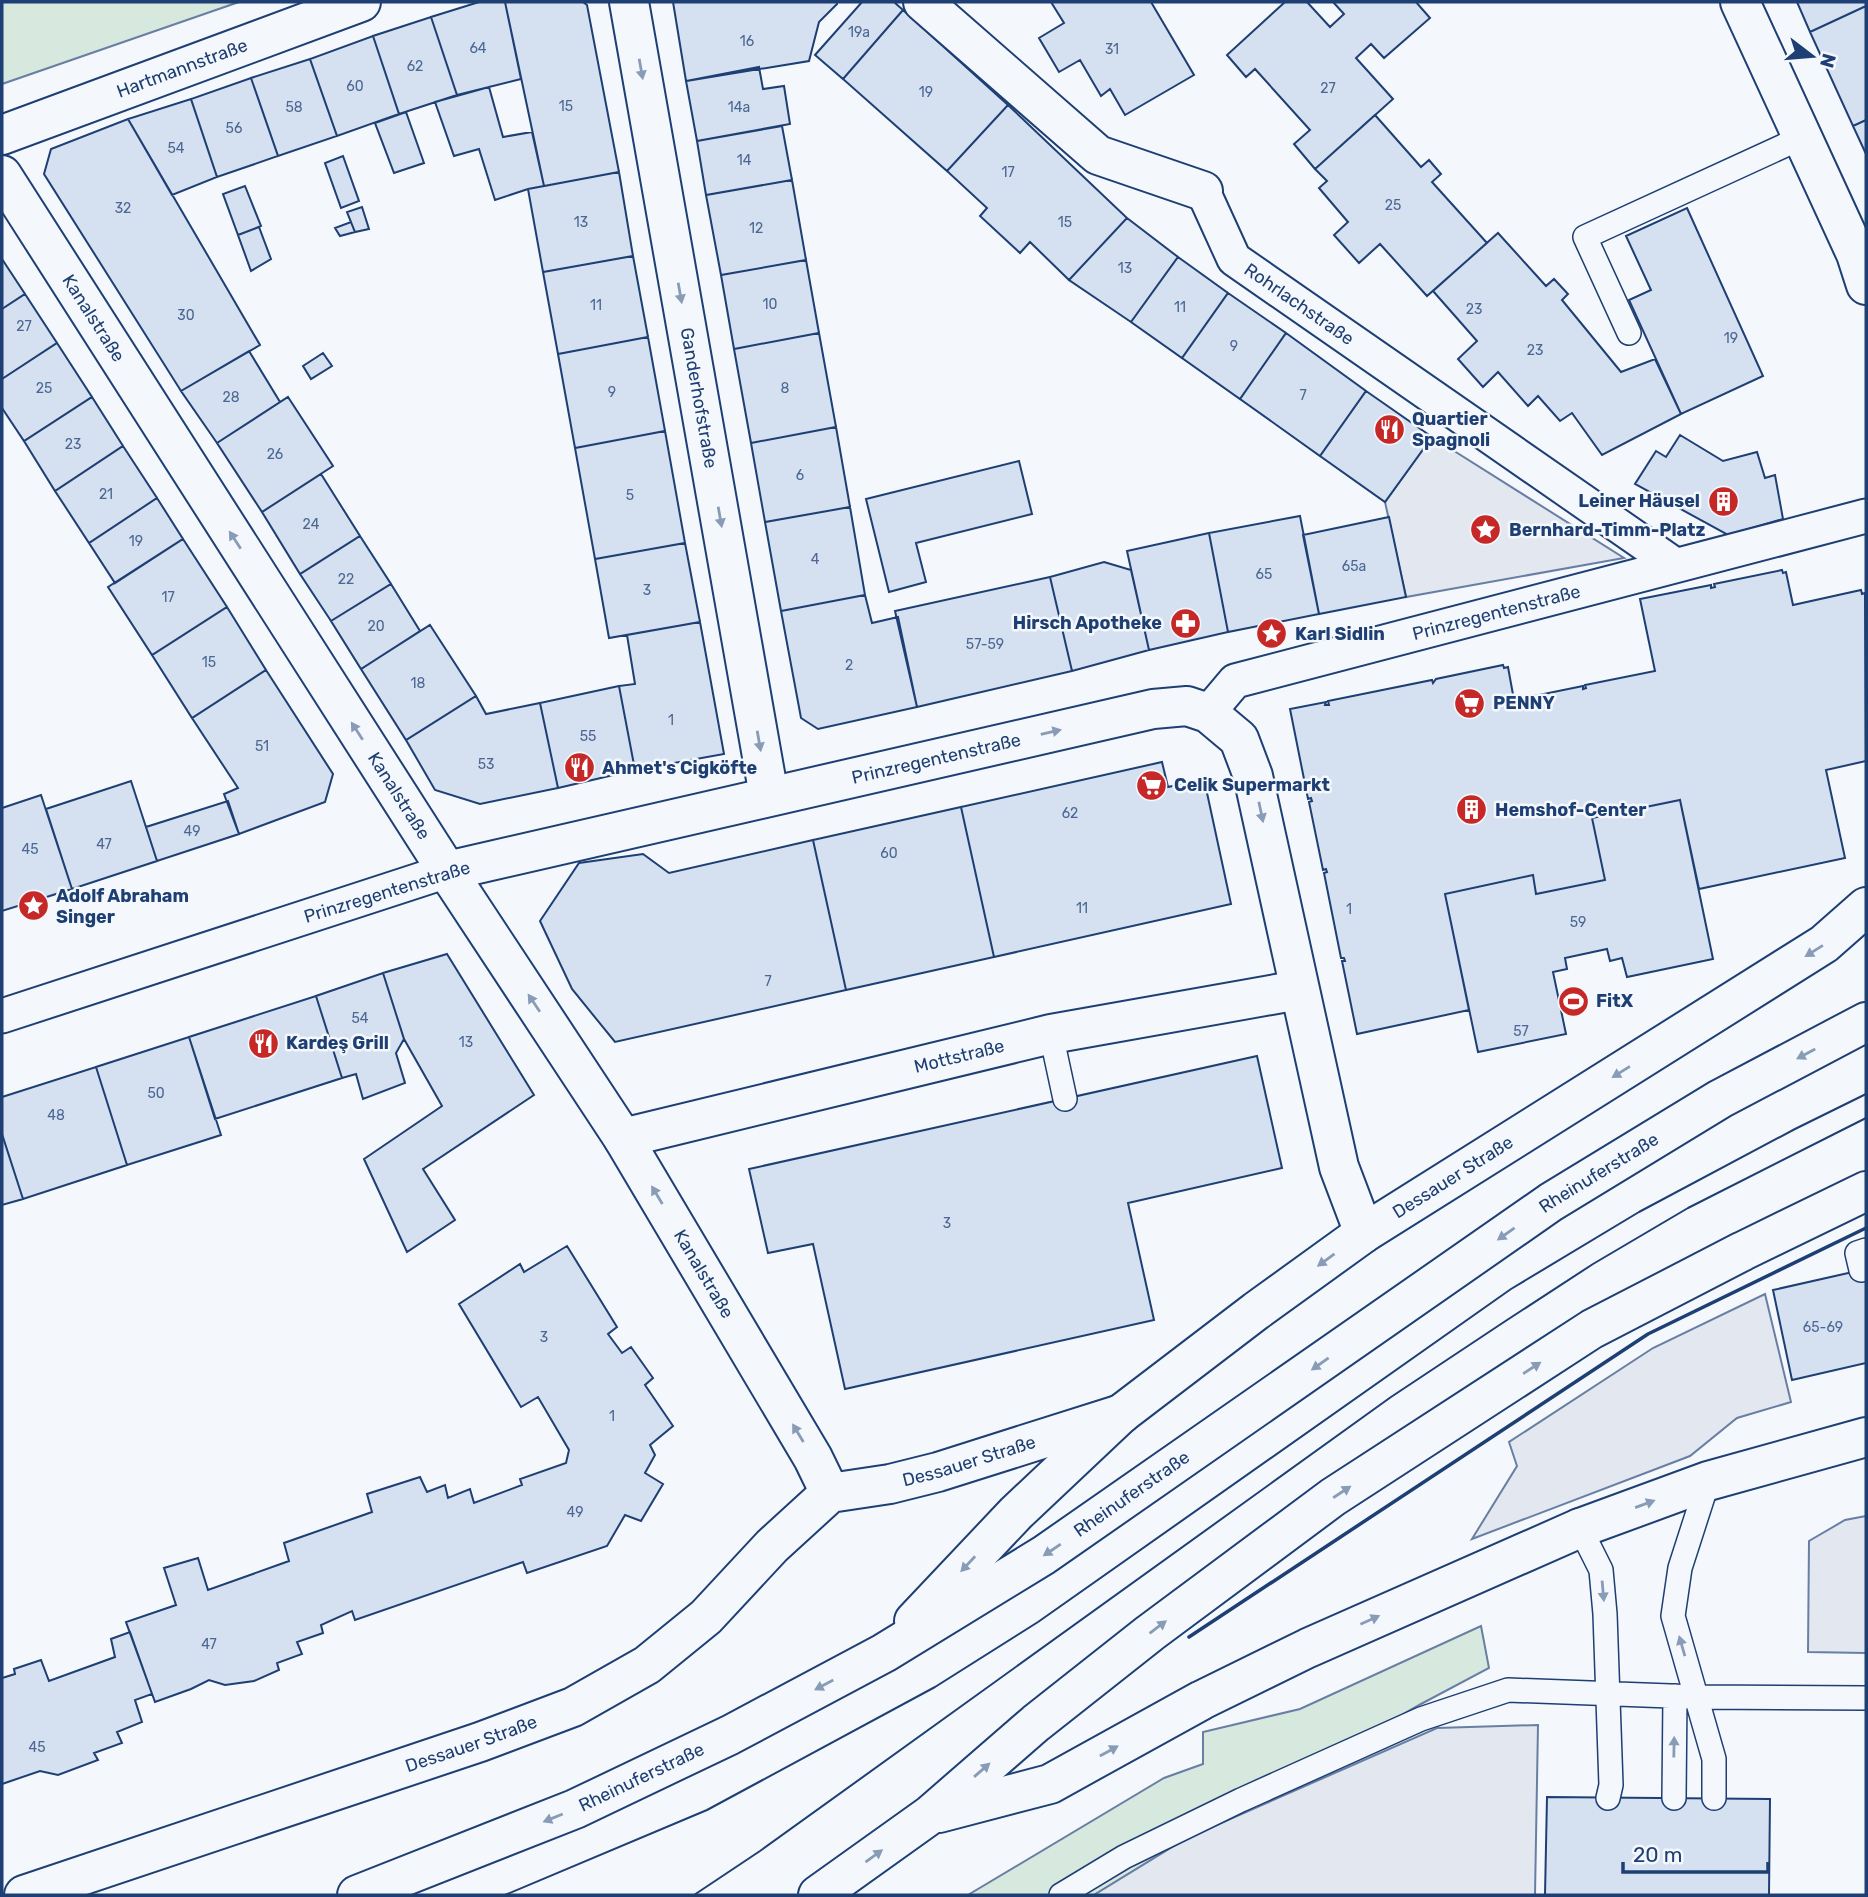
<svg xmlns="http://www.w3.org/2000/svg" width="1868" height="1897" font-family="Rubik,sans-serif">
<rect width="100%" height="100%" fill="#f4f7fb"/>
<path fill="#d7e8df" stroke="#687fa3" stroke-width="2" d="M2,2H239L2,84Z
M1481,1626L1489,1668L1421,1704L1187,1838L1094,1895H968L1164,1778L1203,1764V1732L1300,1709Z"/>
<path fill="#e3e8f0" stroke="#687fa3" stroke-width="2" d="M1432,437L1624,558L1406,597L1385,502Z
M1765,1294L1791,1402L1737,1418L1690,1456L1472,1539L1517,1466L1509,1442L1653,1348Z
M1866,1516V1653L1808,1652L1809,1541L1845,1520Z
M1538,1725L1535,1895H1094L1187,1838L1437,1728Z"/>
<path fill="#d5e0f0" stroke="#1d3f73" stroke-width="2" d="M479,2H505L521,79L457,95L431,17Z
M505,2H583L587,5L619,172L544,186Z
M673,2H837V4L819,22L809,61L686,81Z
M862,2H894L903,10L843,79L815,55Z
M1051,2H1151L1194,75L1125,115L1110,89L1101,96L1080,60L1059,72L1039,38L1064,23Z
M1285,2H1307L1330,27L1344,14L1333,2H1416L1430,18L1384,58L1371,44L1356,58L1393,99L1315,169L1294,144L1310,130L1255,69L1246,77L1227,55Z
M1797,2H1866V6L1810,32Z
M1866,6V120L1853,126L1810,32Z
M903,10L1008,105L947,171L843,79Z
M431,17L457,95L399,114L373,36Z
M373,36L399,114L337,136L310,59Z
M310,59L337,136L278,156L251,78Z
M759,67L763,89L784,86L790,124L697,141L686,81Z
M251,78L278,156L217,177L191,99Z
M489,87L503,137L532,132L544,186L528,189L495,200L479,149L454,156L435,102Z
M191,99L217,177L172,195L128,119Z
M1008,105L1127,218L1069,280L1030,242L1020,253L980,216L987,208L947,171Z
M406,112L424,163L394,173L375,123Z
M1375,115L1421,167L1429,160L1441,174L1432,182L1487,243L1427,296L1380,244L1359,263L1334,235L1348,222L1319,188L1327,181L1315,169Z
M128,119L260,345L181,391L44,174L51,149Z
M1866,120V154L1853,126Z
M782,126L792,180L706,195L697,141Z
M343,156L359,201L341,208L325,163Z
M619,172L633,256L543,272L528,189Z
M792,180L806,260L721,275L706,195Z
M245,186L261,226L238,235L223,194Z
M362,207L369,229L355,232L347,212Z
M1687,208L1763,376L1681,414L1629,300L1651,290L1626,236Z
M1127,218L1178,257L1131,322L1069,280Z
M351,222L355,232L340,236L335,228Z
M259,227L271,259L251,271L238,235Z
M1498,233L1546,286L1554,279L1568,294L1562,300L1621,372L1655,359L1681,414L1602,455L1572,413L1560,421L1538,396L1528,406L1498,372L1483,387L1458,359L1477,341L1433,291Z
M633,256L648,337L558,354L543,272Z
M1178,257L1228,293L1182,358L1131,322Z
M2,259L25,294L2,309Z
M806,260L819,333L734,349L721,275Z
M1228,293L1286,333L1240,399L1182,358Z
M25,294L57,343L2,379V309Z
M819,333L836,427L751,443L734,349Z
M1286,333L1366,391L1320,456L1240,399Z
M648,337L665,431L575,448L558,354Z
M57,343L92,397L24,441L2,408V379Z
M249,351L280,402L217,443L181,391Z
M323,353L332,366L311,379L303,366Z
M1366,391L1432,437L1385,502L1320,456Z
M92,397L123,446L55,491L24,441Z
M288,397L333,466L262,512L217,443Z
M836,427L850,507L765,522L751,443Z
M665,431L685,543L595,559L575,448Z
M1680,435L1723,461L1757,452L1765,478L1775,475L1783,519L1728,535L1635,484L1656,451L1666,457Z
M123,446L157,498L89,543L55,491Z
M1019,461L1032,514L916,543L926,582L889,592L866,499Z
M321,474L360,536L300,574L262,512Z
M157,498L183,539L115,583L89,543Z
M850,507L865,595L781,611L765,522Z
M1300,516L1319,614L1228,632L1209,533Z
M1389,517L1406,597L1319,614L1303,535Z
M1209,533L1228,632L1149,650L1127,551Z
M360,536L391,584L331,621L300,574Z
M183,539L227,607L152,655L108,587Z
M685,543L700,622L609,638L595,559Z
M1104,562L1131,570L1149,650L1072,671L1050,577Z
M1782,570L1783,573L1786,572L1793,605L1861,590L1862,594L1865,593L1866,761L1826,770L1845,858L1699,889L1680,800L1592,818L1605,880L1536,894L1533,875L1445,894L1469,1010L1357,1034L1342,961H1345L1344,958H1341L1324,873L1327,872L1326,869L1323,870L1309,802L1312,801L1311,798L1308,799L1290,709L1326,702L1325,705H1329L1328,701L1432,680L1433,683L1436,679L1503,665L1504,668L1508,667L1514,700L1583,686V689L1586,688L1585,685L1655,671L1640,599L1711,585V588L1715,587L1714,584Z
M1050,577L1072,671L917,707L895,611Z
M391,584L420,631L361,669L331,621Z
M865,595L872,623L898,617L917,707L818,729L801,718L781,611Z
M227,607L266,670L192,718L152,655Z
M700,622L724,754L635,770L619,686L635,684L627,635Z
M430,625L476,696L406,740L361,669Z
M266,670L333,774L325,802L239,834L224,794L238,788L192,718Z
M619,686L635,770L558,788L540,703Z
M476,696L486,714L540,703L558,788L480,804L435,790L406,740Z
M1162,762L1168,787L1204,779L1231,904L994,957L961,807Z
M131,781L157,861L72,889L46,809Z
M41,795L72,889L2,911V808Z
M1680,800L1713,959L1627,977L1622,958L1610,961L1607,949L1565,958L1567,969L1553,972L1566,1034L1478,1052L1445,894L1533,875L1536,894L1605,880L1592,818Z
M228,801L239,834L157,861L146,827Z
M961,807L994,957L846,990L813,840Z
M813,840L846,990L615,1042L572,989L540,921L579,863L643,854L669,873Z
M447,954L534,1095L423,1169L455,1220L407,1252L364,1159L442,1106L404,1039L383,973Z
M383,973L404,1039L396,1053L405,1083L363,1099L356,1074L342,1078L316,996Z
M316,996L342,1078L215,1119L189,1037Z
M189,1037L221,1135L127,1165L96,1067Z
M1257,1056L1282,1168L1128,1203L1154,1320L845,1389L813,1244L768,1253L749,1169Z
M96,1067L127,1165L23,1199L2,1134V1097Z
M2,1134L23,1199L2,1205Z
M567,1246L617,1327L608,1334L622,1353L631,1347L653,1378L645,1385L673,1426L650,1445L655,1455L645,1473L663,1484L641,1521L625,1515L607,1546L527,1573L523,1562L355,1620L352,1611L321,1625L323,1633L297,1642L302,1654L277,1663L279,1670L254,1681L225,1685L209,1680L191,1689L155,1702L126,1622L176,1605L164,1568L198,1558L208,1590L289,1561L284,1543L372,1512L367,1494L420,1477L427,1492L445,1485L448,1498L470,1489L474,1503L522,1485L520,1479L566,1463L569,1450L538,1397L521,1407L459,1304L520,1264L524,1272Z
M1866,1269V1363L1792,1380L1773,1290Z
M130,1632L152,1694L135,1700L142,1722L117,1732L122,1743L94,1753L98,1760L58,1775L40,1771L2,1784V1678L15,1674L14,1669L41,1660L49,1681L115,1657L111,1639Z
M1547,1797L1770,1799L1769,1895H1545Z"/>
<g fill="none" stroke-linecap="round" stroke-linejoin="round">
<defs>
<path id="service" d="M1629,333L1585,237L1803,137
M1051,1034L1065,1099
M1861,1270L1857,1253L1866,1250
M1708,1481L1680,1568L1673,1616L1714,1759V1798
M1580,1528L1601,1570L1605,1614L1611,1785L1608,1798
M1674,1798L1675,1696
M1061,1895L1124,1857L1241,1800L1421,1719L1508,1690L1697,1697L1866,1698"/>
<g id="pedestrian">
<path id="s1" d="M1203,191L1234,259L1675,565"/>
<path id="s2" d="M1208,713L1235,681L1866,516"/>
<path d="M2,1016L447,871"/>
</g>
<g id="minor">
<path id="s3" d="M629,2L769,796"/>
<path d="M923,2L1098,155L1203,191"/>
<path d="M1740,2L1856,254L1866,285"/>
<path id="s4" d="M2,135L361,2"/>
<path id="s5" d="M2,175L447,871L623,1138L813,1458L830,1493"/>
<path id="s6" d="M447,871L1153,709L1187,706L1208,713L1239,739L1253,776L1339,1167L1364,1233"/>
<path id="s7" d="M623,1138L1051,1034L1299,990"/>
<path id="s8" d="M24,1895L480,1742L573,1707L647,1665L706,1617L772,1546L830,1493L890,1484L938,1472L1121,1414"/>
</g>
<g id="secondary">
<path id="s9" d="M1121,1414L1256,1311L1364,1233L1824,944L1866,907"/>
<path d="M1580,1528L1708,1481L1866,1437"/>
</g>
<g id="primary">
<path d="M914,1621L1016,1513L1121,1414"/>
<path d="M939,1813L1050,1784L1202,1700L1308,1648L1580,1528"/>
<path id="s10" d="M357,1895L575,1809L730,1735L884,1653L1044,1555L1551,1202L1720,1099L1866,1022"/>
<path d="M818,1895L930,1815L1036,1723L1150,1633L1333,1497L1592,1329L1743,1251L1866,1191"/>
</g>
</defs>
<use href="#service" stroke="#1d3f73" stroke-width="26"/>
<use href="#pedestrian" stroke="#1d3f73" stroke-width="37"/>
<use href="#minor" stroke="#1d3f73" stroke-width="42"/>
<use href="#secondary" stroke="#1d3f73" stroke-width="42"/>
<use href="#primary" stroke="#1d3f73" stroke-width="42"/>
<use href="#service" stroke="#f4f7fb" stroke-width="23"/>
<use href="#pedestrian" stroke="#f4f7fb" stroke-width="33"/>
<use href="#minor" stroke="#f4f7fb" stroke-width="38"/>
<use href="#secondary" stroke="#f4f7fb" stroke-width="38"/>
<use href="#primary" stroke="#f4f7fb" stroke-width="38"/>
<path stroke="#1d3f73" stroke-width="2" d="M505,1895L707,1810L935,1687L1038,1622L1511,1289L1639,1212L1795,1129L1866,1094
M694,1895L760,1851L1391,1397L1504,1322L1593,1264L1688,1208L1866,1118"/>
<path stroke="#1d3f73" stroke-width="3.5" d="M1189,1637L1648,1334L1866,1228"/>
</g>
<defs><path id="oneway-solid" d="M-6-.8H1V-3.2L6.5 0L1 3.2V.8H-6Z" transform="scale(1.75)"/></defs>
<g fill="#889bb7">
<use href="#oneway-solid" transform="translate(641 69) rotate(80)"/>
<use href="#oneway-solid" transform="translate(680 293) rotate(80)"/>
<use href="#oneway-solid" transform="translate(720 517) rotate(80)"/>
<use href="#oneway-solid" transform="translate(235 540) rotate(-123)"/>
<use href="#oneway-solid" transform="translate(357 731) rotate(-123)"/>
<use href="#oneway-solid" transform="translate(1051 732) rotate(-13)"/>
<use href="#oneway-solid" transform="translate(759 741) rotate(80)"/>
<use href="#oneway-solid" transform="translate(1261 812) rotate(78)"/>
<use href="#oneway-solid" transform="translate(1814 951) rotate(148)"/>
<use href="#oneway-solid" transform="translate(534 1003) rotate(-124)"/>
<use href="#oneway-solid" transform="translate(1806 1054) rotate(152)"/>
<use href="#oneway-solid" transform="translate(1621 1072) rotate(148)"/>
<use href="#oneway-solid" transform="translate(657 1195) rotate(-121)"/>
<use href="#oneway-solid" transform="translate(1506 1234) rotate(145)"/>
<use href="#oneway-solid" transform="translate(1326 1260) rotate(144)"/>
<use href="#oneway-solid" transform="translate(1320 1364) rotate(145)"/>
<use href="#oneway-solid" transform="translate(1532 1368) rotate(-33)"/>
<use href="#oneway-solid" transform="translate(798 1433) rotate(-121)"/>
<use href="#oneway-solid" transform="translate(1342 1492) rotate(-33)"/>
<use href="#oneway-solid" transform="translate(1645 1504) rotate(-20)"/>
<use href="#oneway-solid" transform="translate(1052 1550) rotate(146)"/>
<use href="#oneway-solid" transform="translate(968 1564) rotate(133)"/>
<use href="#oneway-solid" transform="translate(1603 1591) rotate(85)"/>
<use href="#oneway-solid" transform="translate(1370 1620) rotate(-24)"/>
<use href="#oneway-solid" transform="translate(1158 1627) rotate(-37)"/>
<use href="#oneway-solid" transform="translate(1682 1646) rotate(-106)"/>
<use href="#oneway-solid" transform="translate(824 1685) rotate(152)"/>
<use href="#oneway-solid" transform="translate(1674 1747) rotate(-89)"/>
<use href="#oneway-solid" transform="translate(1109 1751) rotate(-29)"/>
<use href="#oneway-solid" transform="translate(982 1770) rotate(-41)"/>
<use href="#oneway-solid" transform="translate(553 1818) rotate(158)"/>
<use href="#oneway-solid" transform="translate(874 1856) rotate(-36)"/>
</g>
<defs>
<symbol id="restaurant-disc" viewBox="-11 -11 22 22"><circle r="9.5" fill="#c62828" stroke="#f4f7fb"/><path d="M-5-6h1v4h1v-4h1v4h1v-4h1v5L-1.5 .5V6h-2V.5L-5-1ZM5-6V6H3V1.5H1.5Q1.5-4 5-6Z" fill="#fff"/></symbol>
<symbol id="building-disc" viewBox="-11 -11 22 22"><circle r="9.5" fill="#c62828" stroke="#f4f7fb"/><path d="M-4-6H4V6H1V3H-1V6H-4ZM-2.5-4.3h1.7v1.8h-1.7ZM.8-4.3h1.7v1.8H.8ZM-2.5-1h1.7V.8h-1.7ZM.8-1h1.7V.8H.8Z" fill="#fff"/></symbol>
<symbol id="sight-disc" viewBox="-11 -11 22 22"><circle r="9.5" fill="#c62828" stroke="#f4f7fb"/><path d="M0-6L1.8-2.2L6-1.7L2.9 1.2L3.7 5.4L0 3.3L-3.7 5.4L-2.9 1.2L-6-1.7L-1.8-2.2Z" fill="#fff"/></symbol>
<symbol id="pharmacy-disc" viewBox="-11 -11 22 22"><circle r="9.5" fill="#c62828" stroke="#f4f7fb"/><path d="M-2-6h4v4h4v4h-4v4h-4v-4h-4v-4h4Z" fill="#fff"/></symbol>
<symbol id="supermarket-disc" viewBox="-11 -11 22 22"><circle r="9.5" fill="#c62828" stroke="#f4f7fb"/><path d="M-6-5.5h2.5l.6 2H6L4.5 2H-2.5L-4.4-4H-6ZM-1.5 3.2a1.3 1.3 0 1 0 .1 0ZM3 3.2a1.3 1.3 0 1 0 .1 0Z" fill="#fff"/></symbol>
<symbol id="stadium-disc" viewBox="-11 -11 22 22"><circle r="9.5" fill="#c62828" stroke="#f4f7fb"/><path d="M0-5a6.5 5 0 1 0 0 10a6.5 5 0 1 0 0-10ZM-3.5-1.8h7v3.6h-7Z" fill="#fff"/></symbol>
</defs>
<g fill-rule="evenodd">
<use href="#restaurant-disc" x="1372" y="412" width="35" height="35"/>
<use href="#building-disc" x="1706" y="484" width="35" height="35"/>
<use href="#sight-disc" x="1468" y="512" width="35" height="35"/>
<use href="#pharmacy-disc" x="1168" y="606" width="35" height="35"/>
<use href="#sight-disc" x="1254" y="616" width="35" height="35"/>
<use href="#supermarket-disc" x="1452" y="686" width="35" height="35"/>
<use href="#restaurant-disc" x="562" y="750" width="35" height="35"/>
<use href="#supermarket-disc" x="1134" y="768" width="35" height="35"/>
<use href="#building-disc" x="1454" y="792" width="35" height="35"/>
<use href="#sight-disc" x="16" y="888" width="35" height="35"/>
<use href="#stadium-disc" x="1556" y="984" width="35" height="35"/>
<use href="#restaurant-disc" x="246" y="1026" width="35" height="35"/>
</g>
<g text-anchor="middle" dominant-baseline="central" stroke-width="5" stroke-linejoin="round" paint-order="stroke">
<g font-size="14" fill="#4b6792">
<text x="859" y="32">19a</text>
<text x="747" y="41">16</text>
<text x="478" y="48">64</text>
<text x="1112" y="49">31</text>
<text x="415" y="66">62</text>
<text x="355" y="86">60</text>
<text x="1328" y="88">27</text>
<text x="926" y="92">19</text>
<text x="566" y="106">15</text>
<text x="294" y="107">58</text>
<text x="739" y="107">14a</text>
<text x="234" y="128">56</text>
<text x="176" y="148">54</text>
<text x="744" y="160">14</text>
<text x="1008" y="172">17</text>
<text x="1393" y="205">25</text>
<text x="123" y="208">32</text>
<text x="581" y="222">13</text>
<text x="1065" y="222">15</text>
<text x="756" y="228">12</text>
<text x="1125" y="268">13</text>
<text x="770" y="304">10</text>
<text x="596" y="305">11</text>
<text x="1180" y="307">11</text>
<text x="1474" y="309">23</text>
<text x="186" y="315">30</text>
<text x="24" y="326">27</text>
<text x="1731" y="338">19</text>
<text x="1234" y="346">9</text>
<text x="1535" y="350">23</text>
<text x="44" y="388">25</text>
<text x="785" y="388">8</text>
<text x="612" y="392">9</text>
<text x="1303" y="395">7</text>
<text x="231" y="397">28</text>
<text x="73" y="444">23</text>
<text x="275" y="454">26</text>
<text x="800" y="475">6</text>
<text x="106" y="494">21</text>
<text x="630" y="495">5</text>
<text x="311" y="524">24</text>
<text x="136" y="541">19</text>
<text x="815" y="559">4</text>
<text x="1354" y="566">65a</text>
<text x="1264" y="574">65</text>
<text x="346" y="579">22</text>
<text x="647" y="590">3</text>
<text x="168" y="597">17</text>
<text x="376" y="626">20</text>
<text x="985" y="644">57-59</text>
<text x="209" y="662">15</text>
<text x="849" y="665">2</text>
<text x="418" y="683">18</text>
<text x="671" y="720">1</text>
<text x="588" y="736">55</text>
<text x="262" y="746">51</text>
<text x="486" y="764">53</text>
<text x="1070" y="813">62</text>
<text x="192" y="831">49</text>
<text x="104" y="844">47</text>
<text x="30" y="849">45</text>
<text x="889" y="853">60</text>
<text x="1082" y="908">11</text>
<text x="1349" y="909">1</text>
<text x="1578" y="922">59</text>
<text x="768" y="981">7</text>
<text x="360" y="1018">54</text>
<text x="1521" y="1031">57</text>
<text x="466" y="1042">13</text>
<text x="156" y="1093">50</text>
<text x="56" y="1115">48</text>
<text x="947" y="1223">3</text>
<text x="1823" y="1327">65-69</text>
<text x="544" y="1337">3</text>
<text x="612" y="1416">1</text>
<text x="575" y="1512">49</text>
<text x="209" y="1644">47</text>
<text x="37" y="1747">45</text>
</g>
<g font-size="18" fill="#1d3f73" stroke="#f4f7fb">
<text stroke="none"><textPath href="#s4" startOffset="192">Hartmannstraße</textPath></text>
<text stroke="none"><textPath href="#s1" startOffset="154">Rohrlachstraße</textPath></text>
<text stroke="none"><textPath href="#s5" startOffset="170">Kanalstraße</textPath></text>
<text stroke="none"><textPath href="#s3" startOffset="402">Ganderhofstraße</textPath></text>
<text stroke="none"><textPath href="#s2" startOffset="312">Prinzregentenstraße</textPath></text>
<text stroke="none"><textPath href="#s6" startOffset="502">Prinzregentenstraße</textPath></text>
<text stroke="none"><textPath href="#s5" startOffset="737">Kanalstraße</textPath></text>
<text transform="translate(387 892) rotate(-17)">Prinzregentenstraße</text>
<text stroke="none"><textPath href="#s7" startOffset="346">Mottstraße</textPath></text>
<text stroke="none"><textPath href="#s10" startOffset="1442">Rheinuferstraße</textPath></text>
<text stroke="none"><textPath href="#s9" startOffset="408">Dessauer Straße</textPath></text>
<text stroke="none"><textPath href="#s5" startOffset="1304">Kanalstraße</textPath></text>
<text stroke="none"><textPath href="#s8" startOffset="1060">Dessauer Straße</textPath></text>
<text stroke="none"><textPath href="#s10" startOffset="875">Rheinuferstraße</textPath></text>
<text stroke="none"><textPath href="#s8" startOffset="472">Dessauer Straße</textPath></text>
<text stroke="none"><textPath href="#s10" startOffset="308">Rheinuferstraße</textPath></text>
</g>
<g font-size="18" font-weight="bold" fill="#1d3f73" stroke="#f4f7fb" text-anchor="start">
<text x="1412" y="419">Quartier<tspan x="1412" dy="21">Spagnoli</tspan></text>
<text x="1700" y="501" text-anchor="end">Leiner Häusel</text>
<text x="1509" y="530">Bernhard-Timm-Platz</text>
<text x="1162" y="623" text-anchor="end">Hirsch Apotheke</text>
<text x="1295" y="634">Karl Sidlin</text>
<text x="1493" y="703">PENNY</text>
<text x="602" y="768">Ahmet's Cigköfte</text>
<text x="1174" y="785">Celik Supermarkt</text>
<text x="1495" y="810">Hemshof-Center</text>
<text x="56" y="896">Adolf Abraham<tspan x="56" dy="21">Singer</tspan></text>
<text x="1596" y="1001">FitX</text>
<text x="286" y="1043">Kardeş Grill</text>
</g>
</g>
<rect width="1868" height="1897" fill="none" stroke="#1d3f73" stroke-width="7"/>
<g transform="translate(1812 56) rotate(106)" stroke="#f4f7fb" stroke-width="5" paint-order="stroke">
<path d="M0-5L12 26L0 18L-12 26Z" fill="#1d3f73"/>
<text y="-10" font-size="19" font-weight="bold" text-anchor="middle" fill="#1d3f73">N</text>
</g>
<path d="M1623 1862v10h145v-10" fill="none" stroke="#1d3f73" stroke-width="3.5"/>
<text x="1633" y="1862" font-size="21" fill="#1d3f73" stroke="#f4f7fb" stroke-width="5" paint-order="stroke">20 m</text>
</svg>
